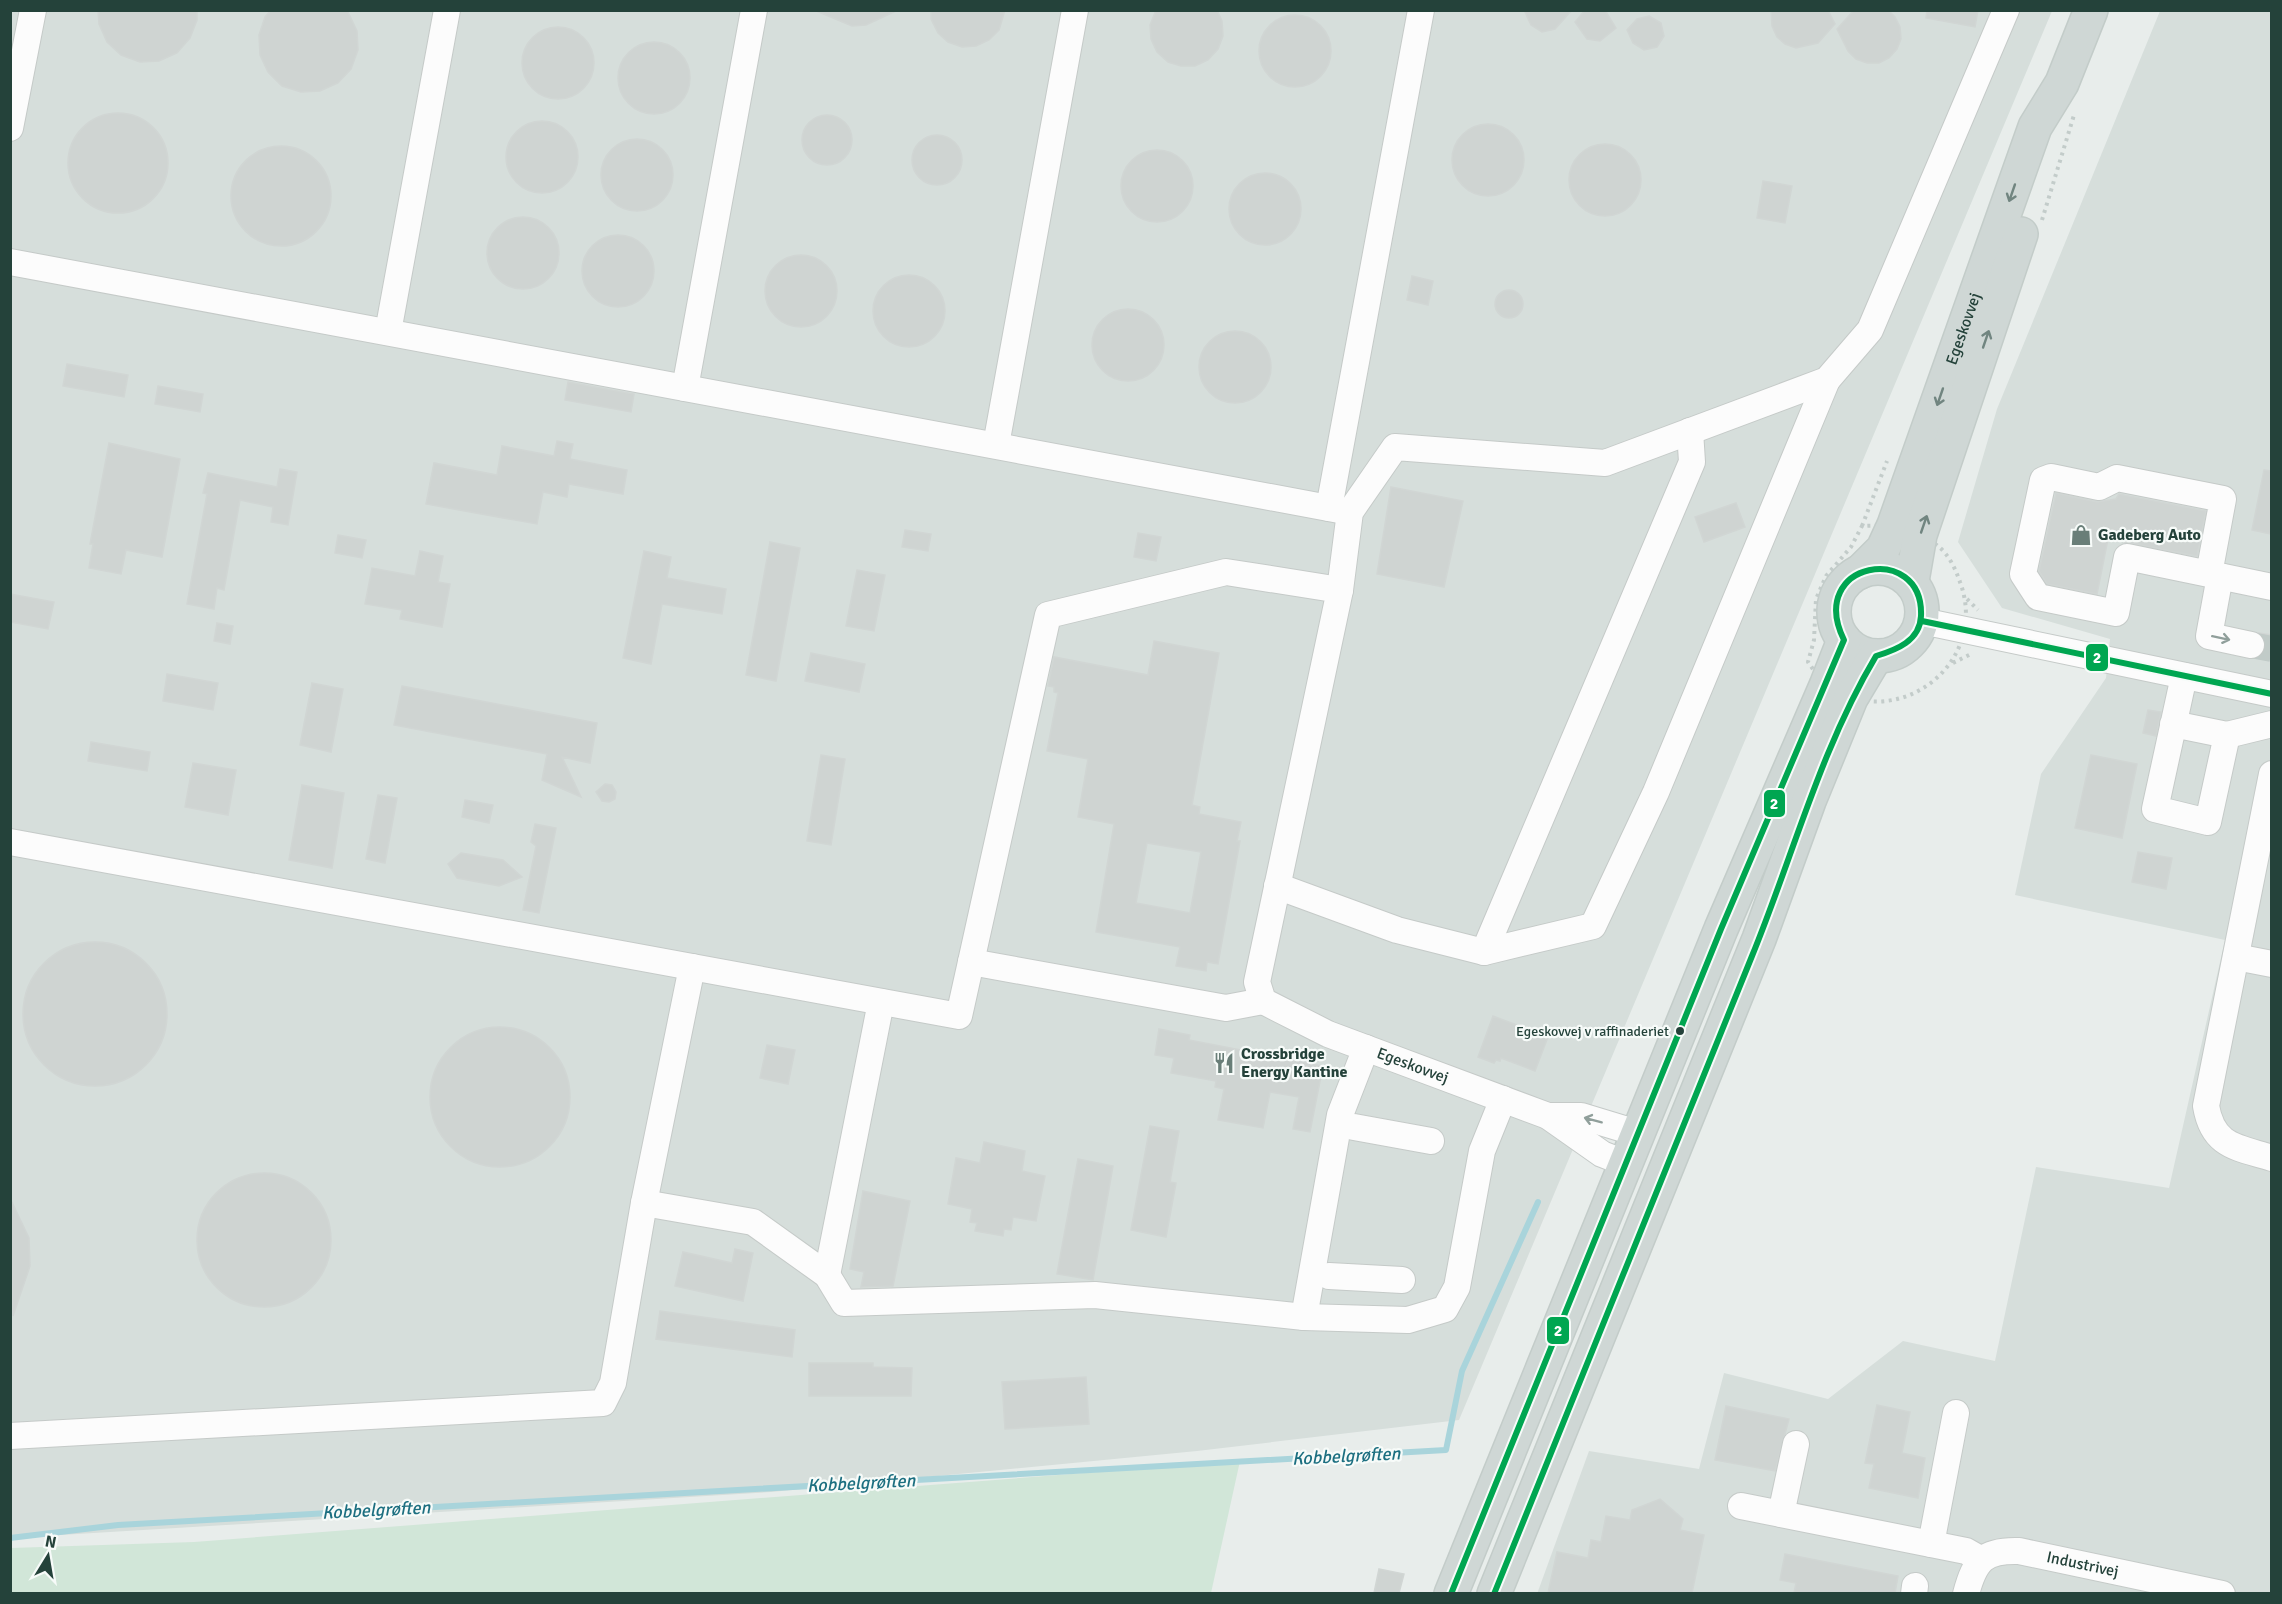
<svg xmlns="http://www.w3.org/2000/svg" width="2282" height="1604" font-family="Signika,sans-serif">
<rect width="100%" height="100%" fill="#e8edeb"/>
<path fill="#d6dedb" d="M11,11H2052L1459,1420L1197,1451L771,1492L11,1538Z
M2160,11H2271V1593L1537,1594L1589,1451L1699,1469L1724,1373L1828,1399L1903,1341L1995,1361L2036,1167L2169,1188L2225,940L2015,895L2041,774L2106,678L2110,639L2002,608L1958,542L1997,409Z"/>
<path fill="#d1e6d8" d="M1240,1461L1211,1593H11V1548L194,1542Z"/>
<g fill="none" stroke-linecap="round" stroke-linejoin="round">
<path stroke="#a9d4db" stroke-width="6" d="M10,1538L118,1525L1446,1450L1462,1371L1538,1202"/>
</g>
<path fill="#cfd4d2" stroke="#d1d6d4" stroke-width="1.5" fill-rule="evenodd" d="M98,10H197V20L190,38L177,53L159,61L140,62L121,55L107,42L99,24Z
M271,10H347L357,31L358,50L351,69L338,83L320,91L301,92L282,86L268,72L260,55L259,35L265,17Z
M814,10H898L866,25L852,26Z
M931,10H1005L999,30L989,40L976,46L962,47L948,42L938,33L931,19Z
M1156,10H1217L1222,21L1223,36L1218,49L1208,60L1195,66H1181L1168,62L1157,52L1151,39L1150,25Z
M1524,10H1572L1555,29L1542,32L1531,25Z
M1585,10H1605L1616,28L1600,41L1587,39L1575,22Z
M1771,10H1828L1835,24L1818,43L1796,48L1785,44L1777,37L1772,26Z
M1854,10H1888L1895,17L1900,27L1901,39L1897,49L1889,58L1879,63H1867L1856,59L1848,51L1837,29Z
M1927,10H1978L1975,27L1926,18Z
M1259 51a36 36 0 1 1 72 0a36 36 0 1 1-72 0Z
M1649,16L1661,23L1664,36L1657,47L1644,50L1633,43L1627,30L1637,19Z
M522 63a36 36 0 1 1 72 0a36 36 0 1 1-72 0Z
M618 78a36 36 0 1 1 72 0a36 36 0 1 1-72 0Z
M68 163a50 50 0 1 1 100 0a50 50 0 1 1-100 0Z
M802 140a25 25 0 1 1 50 0a25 25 0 1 1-50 0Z
M506 157a36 36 0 1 1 72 0a36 36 0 1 1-72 0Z
M1452 160a36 36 0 1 1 72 0a36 36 0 1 1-72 0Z
M912 160a25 25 0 1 1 50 0a25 25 0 1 1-50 0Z
M601 175a36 36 0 1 1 72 0a36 36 0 1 1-72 0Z
M1569 180a36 36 0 1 1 72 0a36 36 0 1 1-72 0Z
M231 196a50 50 0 1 1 100 0a50 50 0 1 1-100 0Z
M1121 186a36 36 0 1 1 72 0a36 36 0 1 1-72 0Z
M1229 209a36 36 0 1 1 72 0a36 36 0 1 1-72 0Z
M1763,181L1792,186L1785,223L1757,218Z
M487 253a36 36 0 1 1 72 0a36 36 0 1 1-72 0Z
M582 271a36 36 0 1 1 72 0a36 36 0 1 1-72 0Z
M765 291a36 36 0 1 1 72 0a36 36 0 1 1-72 0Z
M873 311a36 36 0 1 1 72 0a36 36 0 1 1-72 0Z
M1412,276L1433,281L1428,305L1407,300Z
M1495 304a14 14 0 1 1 28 0a14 14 0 1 1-28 0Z
M1092 345a36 36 0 1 1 72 0a36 36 0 1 1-72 0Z
M1199 367a36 36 0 1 1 72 0a36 36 0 1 1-72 0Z
M67,364L128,375L124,397L63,386Z
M568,382L634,394L631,412L565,400Z
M158,386L203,394L200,412L155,404Z
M557,441L573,444L570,459L627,470L623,494L569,484L567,497L543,492L537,524L426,504L434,463L497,475L502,446L554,456Z
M109,443L180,459L162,557L126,550L121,574L89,568L93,544H90Z
M280,469L297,472L288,525L271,522L273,507L240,500L224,590L217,588L214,609L187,604L207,494L203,493L208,473L277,487Z
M2264,470L2271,471V534L2252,530Z
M1391,487L1463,501L1444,587L1377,574Z
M2056,493L2097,502L2116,499L2119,494L2206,511L2197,556L2108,539L2097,594L2047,584L2039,571Z
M1736,503L1745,527L1704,542L1695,517Z
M905,530L931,534L928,551L902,547Z
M1138,533L1161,537L1156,561L1134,557Z
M338,535L366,540L362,558L335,553Z
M770,542L800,548L776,681L746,675Z
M420,551L443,556L438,582L450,584L442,627L400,619L402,610L365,604L372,568L415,576Z
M644,551L671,557L667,578L726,589L722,614L662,604L651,664L623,658Z
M857,570L885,575L874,631L846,626Z
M10,594L54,602L48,629L10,622Z
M217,623L233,626L230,644L214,641Z
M2259,633L2271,635V658L2261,656L2265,649V641Z
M1154,641L1219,653L1192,805L1200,807L1199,814L1241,822L1237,841H1240L1218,964L1207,962L1206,971L1176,966L1180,947L1096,932L1114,824L1078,817L1088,759L1047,751L1058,693L1054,692V687L1048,686L1054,657L1148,675ZM1147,843L1201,852L1190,913L1136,903Z
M811,653L865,664L859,692L805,681Z
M167,674L218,683L213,710L163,701Z
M312,683L343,689L331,752L300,745Z
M402,686L597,723L590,763L562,757L581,797L542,780L547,754L394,725Z
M2148,710L2161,712L2156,736L2143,733Z
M91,742L150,752L147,771L88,761Z
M821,755L845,759L831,845L807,841Z
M2091,755L2137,764L2122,838L2075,828Z
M193,763L236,770L228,815L185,807Z
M605,784L612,785L616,792L615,799L609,802L602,801L596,792Z
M302,785L344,793L332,868L289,860Z
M378,795L397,798L385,863L366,859Z
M465,800L493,805L489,823L462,817Z
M535,824L556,828L539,913L523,910L536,846L531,842Z
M2138,852L2172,858L2166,889L2132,882Z
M461,853L503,860L522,877L499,886L457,878L448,864Z
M23 1014a72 72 0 1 1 144 0a72 72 0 1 1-144 0Z
M1493,1016L1548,1037L1535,1071L1501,1058L1500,1061L1496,1060L1494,1063L1478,1057Z
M430 1097a70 70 0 1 1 140 0a70 70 0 1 1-140 0Z
M1159,1029L1190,1035L1189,1040L1323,1066L1310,1132L1293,1129L1299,1097L1270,1092L1263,1128L1218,1120L1224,1089L1215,1087L1216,1081L1171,1073L1174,1058L1155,1055Z
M767,1045L795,1050L788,1084L760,1078Z
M1150,1126L1179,1131L1170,1182L1176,1183L1166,1237L1131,1230Z
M984,1142L1025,1151L1022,1171L1045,1176L1036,1221L1013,1217L1011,1230L1004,1229L1003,1236L975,1231L977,1223L970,1222L972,1209L948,1204L956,1158L980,1163Z
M1078,1159L1113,1166L1093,1280L1057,1274Z
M197 1240a67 67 0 1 1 134 0a67 67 0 1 1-134 0Z
M863,1191L910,1201L893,1286L861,1287L864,1272L850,1269Z
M10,1198L29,1238L30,1266L13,1316Z
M735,1249L753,1253L743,1301L675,1286L683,1252L732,1263Z
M660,1311L795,1330L792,1357L656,1339Z
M809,1363H873V1367L912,1368L911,1396H809Z
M1086,1377L1089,1424L1005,1429L1002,1382Z
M1877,1405L1910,1412L1902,1453L1925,1458L1918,1498L1869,1488L1874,1464L1865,1463Z
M1726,1406L1789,1419L1775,1471L1715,1460Z
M1660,1499L1683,1519L1680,1530L1704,1535L1692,1593H1548L1557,1552L1588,1558L1591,1540L1601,1542L1606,1516L1630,1520L1632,1510Z
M1785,1554L1898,1576L1895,1593H1794L1796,1583L1780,1580Z
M1379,1569L1404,1574L1399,1593H1374Z"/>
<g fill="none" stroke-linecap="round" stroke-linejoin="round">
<path stroke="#c1cbc8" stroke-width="26" stroke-dasharray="26 13" stroke-linecap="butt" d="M2251,645L2272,649"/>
<defs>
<g id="minor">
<path d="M10,128L33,10"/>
<path d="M10,262L1350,512"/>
<path d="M388,332L447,10"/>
<path d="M685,388L754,10"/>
<path d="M996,445L1075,10"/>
<path d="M1329,508L1421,10"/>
<path d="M2209,574L2223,499L2117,478L2099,487L2051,477L2043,480L2023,574L2038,597L2116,613L2127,557L2272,587"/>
<path d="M2220,576L2209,636L2251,645"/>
<path d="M1340,590L1350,512L1395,447L1605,463L1827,380L1870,330L2006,10"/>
<path d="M1922,621L2272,694"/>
<path d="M2173,724L2227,735L2208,822L2155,809L2184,676"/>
<path d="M2227,735L2272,724"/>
<path d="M2272,774L2206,1106C2213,1147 2237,1147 2272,1158"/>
<path id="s1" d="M10,842L959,1016L1048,615L1226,572L1340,590L1257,982L1263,1001L1328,1034L1548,1116L1602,1154L1625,1163"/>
<path d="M1277,886L1397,930L1484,952L1593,926L1656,792L1827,380"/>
<path d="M1484,952L1692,462L1690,431"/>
<path d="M2236,957L2272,964"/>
<path d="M971,962L1226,1008L1263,1001"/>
<path d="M1548,1116H1581L1637,1133"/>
<path d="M1354,1127L1431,1141"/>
<path d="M644,1203L753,1222L827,1275L844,1303L1095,1295L1304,1317L1408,1320L1445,1309L1457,1287L1482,1151L1503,1099"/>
<path d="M827,1275L881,1002"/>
<path d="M1329,1276L1402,1280"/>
<path d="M1304,1317L1340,1115L1366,1048"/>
<path d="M10,1436L603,1403L613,1383L644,1203L692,967"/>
<path d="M1741,1506L1966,1551L1980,1559"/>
<path d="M1781,1514L1796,1444"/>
<path d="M1931,1544L1956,1413"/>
<path d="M1914,1594L1915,1586"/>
<path id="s2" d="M1966,1594C1975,1560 1984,1550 2019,1551L2222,1594"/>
</g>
<g id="major">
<circle cx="1878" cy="612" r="44"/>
<path id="s3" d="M1860,572L1883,549L1894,525L2035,127L2062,83L2091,10"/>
<path d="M1912,581L1920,535L2021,234"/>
<path d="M1451,1594L1721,929L1826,686L1844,640"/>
<path d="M1494,1594L1759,939L1809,801L1851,698L1876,656"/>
</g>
</defs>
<use href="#minor" stroke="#c5cac8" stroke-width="28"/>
<use href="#major" stroke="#c3ccc9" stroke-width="36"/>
<path stroke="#c3ccca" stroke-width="4" stroke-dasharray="3 4.5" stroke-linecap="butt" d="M2042,220L2074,115
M1894,525C1909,531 1927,536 1939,547C1949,555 1956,570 1960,582C1990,662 1900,733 1828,687C1820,682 1814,670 1808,662L1814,640L1816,599L1826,576L1851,547L1862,526Z
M1862,526L1887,461
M1967,599L1978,610
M1953,663L1973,653"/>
<use href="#minor" stroke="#fcfcfc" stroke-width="26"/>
<use href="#major" stroke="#cfd7d5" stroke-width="33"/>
<defs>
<path id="bus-1" d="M1922,621L2272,694
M1451,1594L1721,929L1844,640C1805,561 1924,541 1921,616C1920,641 1896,650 1876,656C1820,750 1793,856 1752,956C1666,1169 1580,1381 1494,1594"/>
</defs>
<use href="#bus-1" stroke="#f7fbf9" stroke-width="10"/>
<use href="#bus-1" stroke="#00a651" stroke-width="6"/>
</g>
<defs><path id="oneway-shaft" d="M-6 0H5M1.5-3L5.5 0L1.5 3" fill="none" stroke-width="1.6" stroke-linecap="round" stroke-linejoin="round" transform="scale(1.5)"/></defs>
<g stroke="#718580">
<use href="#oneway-shaft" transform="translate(2012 193) rotate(109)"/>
<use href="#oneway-shaft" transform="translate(1986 339) rotate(-71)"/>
<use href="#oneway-shaft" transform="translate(1940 397) rotate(109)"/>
<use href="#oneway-shaft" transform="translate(1924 524) rotate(-71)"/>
</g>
<g stroke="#909f9b">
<use href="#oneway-shaft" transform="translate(2221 638) rotate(12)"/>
<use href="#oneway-shaft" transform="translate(1593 1120) rotate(-165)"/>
</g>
<defs>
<symbol id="shop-bare" viewBox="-9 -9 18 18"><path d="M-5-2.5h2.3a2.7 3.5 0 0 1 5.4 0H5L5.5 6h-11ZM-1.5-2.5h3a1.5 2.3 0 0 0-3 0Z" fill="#697e78" stroke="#f7fbf9" stroke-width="2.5" paint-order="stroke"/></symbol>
<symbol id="restaurant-bare" viewBox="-9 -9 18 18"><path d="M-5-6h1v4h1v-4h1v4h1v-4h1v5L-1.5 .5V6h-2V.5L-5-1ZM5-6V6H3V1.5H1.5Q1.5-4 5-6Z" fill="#697e78" stroke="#f7fbf9" stroke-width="2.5" paint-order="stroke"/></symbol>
</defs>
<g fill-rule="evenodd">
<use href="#shop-bare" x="2066" y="520" width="30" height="30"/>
<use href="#restaurant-bare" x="1209" y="1048" width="30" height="30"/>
</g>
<circle fill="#24423a" stroke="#f7fbf9" stroke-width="2" cx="1680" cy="1031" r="5"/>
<g text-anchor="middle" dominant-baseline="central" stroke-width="4.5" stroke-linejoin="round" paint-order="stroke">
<g font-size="14" fill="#24423a" stroke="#f7fbf9" text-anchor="end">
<text x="1669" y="1031">Egeskovvej v raffinaderiet</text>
</g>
<g font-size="16" fill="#24423a" stroke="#f7fbf9">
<text stroke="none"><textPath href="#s3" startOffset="267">Egeskovvej</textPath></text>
<text stroke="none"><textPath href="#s1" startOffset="2258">Egeskovvej</textPath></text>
<text stroke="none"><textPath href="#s2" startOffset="142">Industrivej</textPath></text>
</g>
<g font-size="16" font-weight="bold" fill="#24423a" stroke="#f7fbf9" text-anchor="start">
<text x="2098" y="535">Gadeberg Auto</text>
<text x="1241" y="1054">Crossbridge<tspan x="1241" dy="18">Energy Kantine</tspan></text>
</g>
<g font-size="18" font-style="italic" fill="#1c6f80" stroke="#f7fbf9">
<text transform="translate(1346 1456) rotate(-3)">Kobbelgrøften</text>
<text transform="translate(861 1483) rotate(-3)">Kobbelgrøften</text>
<text transform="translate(376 1510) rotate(-3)">Kobbelgrøften</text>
</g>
</g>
<g stroke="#f7fbf9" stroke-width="2">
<rect x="2085" y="643" width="24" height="29" rx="6" fill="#00a651"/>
<rect x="1763" y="789" width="23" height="29" rx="6" fill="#00a651"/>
<rect x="1546" y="1316" width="24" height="29" rx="6" fill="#00a651"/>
</g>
<g font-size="16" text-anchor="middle" font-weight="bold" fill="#fff">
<text x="2097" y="663">2</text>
<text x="1774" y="809">2</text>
<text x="1558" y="1336">2</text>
</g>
<rect width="2282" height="1604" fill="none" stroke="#24423a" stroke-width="24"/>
<g transform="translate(48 1556) rotate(11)" stroke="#f7fbf9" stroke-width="4.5" paint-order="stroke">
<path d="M0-4.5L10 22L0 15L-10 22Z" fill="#24423a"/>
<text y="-9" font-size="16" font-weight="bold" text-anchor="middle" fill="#24423a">N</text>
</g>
</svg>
